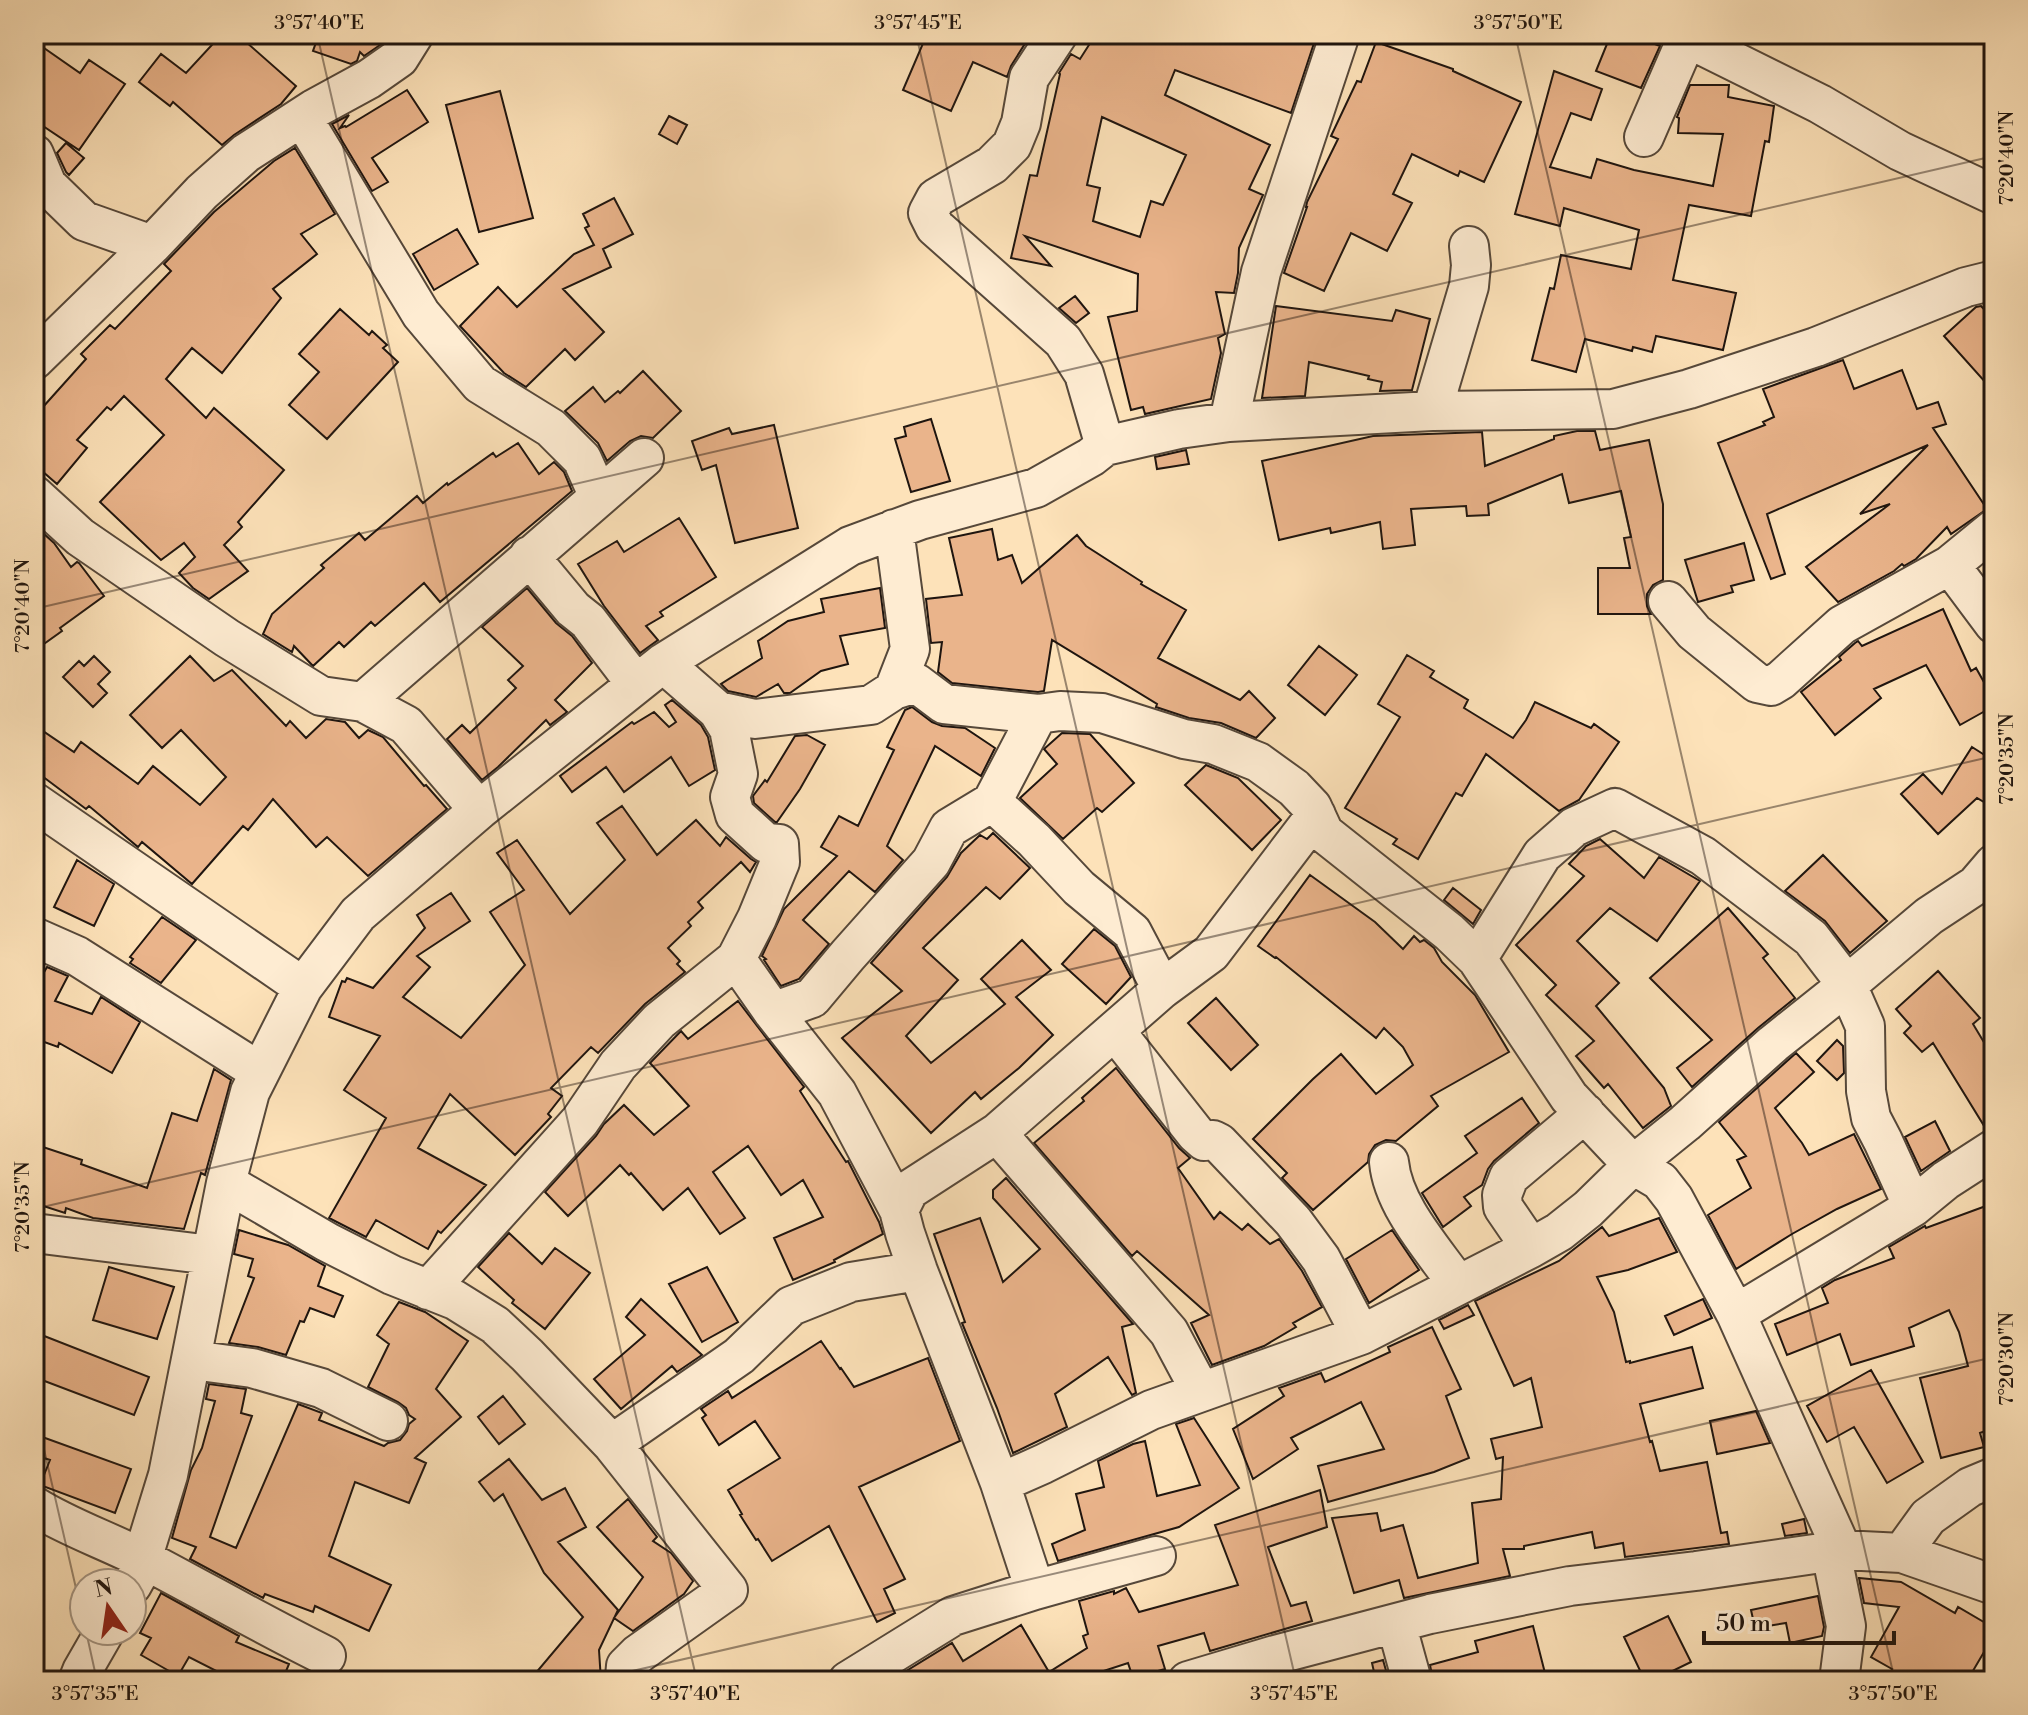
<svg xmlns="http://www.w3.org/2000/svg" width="2028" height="1715" font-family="'Libre Bodoni',serif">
<rect width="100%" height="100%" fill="#fde2b9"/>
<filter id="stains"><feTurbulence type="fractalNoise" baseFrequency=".0025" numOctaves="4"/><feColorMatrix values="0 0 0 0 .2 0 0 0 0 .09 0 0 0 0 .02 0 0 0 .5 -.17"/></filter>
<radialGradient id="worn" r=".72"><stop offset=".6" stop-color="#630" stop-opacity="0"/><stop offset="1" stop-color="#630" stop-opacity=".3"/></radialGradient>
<path fill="#eab48b" stroke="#1f150f" stroke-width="2" fill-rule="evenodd" d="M222,34H237L296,86L281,104L234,135L222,145L173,102L170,106L139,82L161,54L186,73Z
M319,34H388L383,43L364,56L360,52L357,61L351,64L313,51Z
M927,34H1031L1011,66L1007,77L973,62L951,111L903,90Z
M1096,34H1317L1291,113L1175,70L1165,95L1270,145L1249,189L1263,195L1239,248L1238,273L1234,293L1216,292L1225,334L1218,338L1221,353L1211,399L1145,414L1143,407L1131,410L1108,317L1137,311L1138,274L1025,236L1051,266L1011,258L1030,175L1037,176L1060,74L1059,73L1071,54L1080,59ZM1102,117L1186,155L1163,205L1151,201L1140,237L1093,221L1100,188L1087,185Z
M1611,34H1629L1660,46L1641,88L1596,71Z
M34,41L80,73L89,60L125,84L79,150L34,120Z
M1376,42L1453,69V71L1521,102L1484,182L1460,171L1458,176L1412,154L1393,194L1412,203L1387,251L1351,233L1324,291L1284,273L1307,207H1306L1307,202L1338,139L1331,136L1357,81L1361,82Z
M1554,71L1602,89L1591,120L1571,113L1550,167L1591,178L1597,159L1634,170L1713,186L1723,134L1678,133L1679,118L1677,117L1690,85H1729L1728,97L1774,106L1769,142L1765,141L1751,216L1689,205L1673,280L1736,293L1723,350L1656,336L1652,352L1633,347L1632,351L1585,339L1576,372L1532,360L1550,288L1554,289L1561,255L1631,269L1639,230L1564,208L1560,226L1515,214Z
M407,90L428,122L372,158L388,182L372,191L332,124L349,115L340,128L345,126L346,127Z
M500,91L533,218L479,232L446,105Z
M669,116L687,125L677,144L659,134Z
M66,143L84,158L69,175L66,172L57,153Z
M295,148L335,214L301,234L317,254L273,289L281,298L222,373L192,348L166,379L206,418L214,408L284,470L238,522L242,527L224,545L248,571L209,599L193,588L179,573L195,557L184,543L161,560L100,502L164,435L124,396L111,410L107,407L77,440L87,448L57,484L34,464V417L86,359L81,354L110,325L115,329L171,271L164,264L214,212L274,161Z
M614,198L633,234L603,249L611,267L563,289L604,332L575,360L565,349L526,387L504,373L460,326L498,287L517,307L574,254L594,245L585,228L589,226L583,214Z
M457,229L478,264L434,290L413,254Z
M1075,296L1089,313L1076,323L1059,308Z
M1276,306L1392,321L1396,310L1430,319L1412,390L1380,391L1382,382L1368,379L1369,376L1309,362L1305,396L1262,398Z
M1981,306L1994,320V392L1944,336L1976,307Z
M340,309L369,335L372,331L387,345L383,348L398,362L327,439L289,405L319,372L299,354Z
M1843,360L1854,389L1902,370L1917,409L1938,402L1946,424L1933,428L1987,509L1951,534L1947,527L1916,559L1904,566L1902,564L1894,571L1838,602L1806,567L1890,504L1860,514L1928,445L1767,514L1785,574L1771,579L1718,443L1765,425L1763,422L1774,417L1763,389Z
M643,371L681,411L653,438L641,436L630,441L607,461L598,443L565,411L593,387L605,402L618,391L620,393Z
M931,419L950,481L911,492L895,439L906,436L904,427Z
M774,425L798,528L735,543L716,465L702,470L692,441L729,428L732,434Z
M1577,431H1595L1600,450L1649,440L1663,504V580L1653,585L1647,594V606L1651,614H1598V568H1630L1624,538L1631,537L1621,491L1569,503L1562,474L1488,504L1489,515L1467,516L1466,506L1411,509L1415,545L1383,549L1380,522L1331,533L1330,528L1279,540L1262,461L1373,436L1482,432L1485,466L1554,439V436Z
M518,443L539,474L554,462L564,472L572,491L440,602L424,583L375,626L371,622L344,647L339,642L313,666L294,646L292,652L263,634L272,614L324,568L321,565L359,533L365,540L417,496L423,503L447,483L448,485L493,453L496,457Z
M1186,450L1189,464L1157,469L1155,457Z
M679,518L716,577L660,612L663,616L646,626L658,640L640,653L604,606L578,564L617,541L624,552Z
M34,525L54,543L71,567L77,562L79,563L104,596L60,628L62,631L34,651Z
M992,529L998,560L1012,555L1022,583L1077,535L1086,546L1142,582L1141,584L1186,610L1158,658L1240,700L1249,691L1275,718L1256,738L1221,723L1189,718L1156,707L1157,704L1052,640L1044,691L1038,692L952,683L938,672L942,642L931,643L926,599L962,595L949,538Z
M1744,543L1754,580L1731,586L1733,592L1698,602L1685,560Z
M527,588L556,623L572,636L592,663L555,700L567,712L550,725L546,720L498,767L482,780L447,739L462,725L470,733L516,688L508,680L523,666L482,627Z
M880,588L885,628L840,636L848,664L821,671L790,693H784L778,684L756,697L728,691L721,684L762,658L758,641L788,621L824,612L821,599Z
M1943,609L1971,671L1976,668L1994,700V706L1960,725L1926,665L1874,689L1881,698L1835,735L1801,692L1841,660L1839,657L1855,643L1858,641L1862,646Z
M1319,646L1357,675L1325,715L1288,685Z
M1407,655L1434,671L1430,677L1468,700L1464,708L1513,738L1526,720L1535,702L1591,728L1594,724L1619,742L1579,800L1559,811L1486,754L1462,796L1456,793L1418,859L1393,844L1397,839L1345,808L1400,717L1378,704Z
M94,656L110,672L98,684L107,693L93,707L63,677L79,661L84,666Z
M190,656L214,681L232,670L286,726L290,721L306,738L326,719L345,722L359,738L368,730L383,737L424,786L426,785L447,809L368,876L327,837L316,847L273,799L248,830L243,826L192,884L142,842L138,847L89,806L86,809L34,770V725L74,752L81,742L138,784L153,766L200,805L226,777L181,730L162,748L130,715Z
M672,700L701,725L708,737L715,770L689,786L671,757L624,792L606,767L572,792L560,776L632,722L634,724L654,712L669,727L676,722L665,705Z
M912,707L932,722L942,726L965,728L995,748L981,776L935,746L887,846L903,860L875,892L849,871L803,920L829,944L799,979L781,986L764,960L766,959L762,956L784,909L837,856L821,847L839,816L858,826L894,750L887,747L905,710Z
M1062,733L1090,734L1134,783L1102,812L1097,808L1063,839L1020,798L1057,764L1044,749Z
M807,735L825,745L800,789L777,822H775L754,803L753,796L765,780L767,782L795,736Z
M1972,747L1994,761V808L1977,798L1938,834L1901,794L1923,774L1942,794Z
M1206,765L1238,778L1281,820L1252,850L1185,785Z
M622,806L657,855L696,820L720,846L726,837L751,859L756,862L750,872L741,862L698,902L703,908L688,922L691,926L668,948L680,961L677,964L685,972L645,1004L598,1053L591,1047L551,1088L562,1096L548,1114L551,1117L515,1155L450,1094L418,1148L486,1185L441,1233L438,1231L428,1249L376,1220L366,1237L329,1218L386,1118L344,1090L380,1036L329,1017L342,981L345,982L347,978L373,988L425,928L417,915L451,893L470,921L417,956L430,967L403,997L461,1038L525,965L490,912L524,890L497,853L517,840L570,914L625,860L597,823Z
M993,833L1030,868L1000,899L986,887L923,948L958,980L906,1036L931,1063L1005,1004L981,979L1022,940L1051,970L1016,997L1053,1035L1019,1068L981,1099L975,1092L931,1133L842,1038L902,991L871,963L947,877L961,853L980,835L987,839Z
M1600,839L1644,878L1659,857L1700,881L1657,941L1610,908L1577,941L1619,983L1596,1006L1664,1088L1671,1106L1643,1128L1608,1084L1604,1088L1576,1056L1594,1041L1546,995L1556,985L1516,945L1584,876L1569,864L1586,846Z
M1823,855L1887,921L1850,953L1825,921L1785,891Z
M77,860L114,884L94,926L54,907Z
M1310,875L1375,922L1403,949L1414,936L1420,942L1424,940L1434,948L1442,962L1475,995L1509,1052L1431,1096L1438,1106L1396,1141L1386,1140L1375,1145L1369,1154L1368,1162L1313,1210L1282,1178L1287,1173L1253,1139L1313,1079L1341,1054L1376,1094L1413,1065L1403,1047L1384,1028L1376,1038L1276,957L1275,958L1258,946Z
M1453,888L1481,910L1473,924L1444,900Z
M1728,908L1768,954L1763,958L1795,998L1758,1028L1692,1087L1677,1068L1712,1040L1650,978Z
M162,917L196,940L161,983L130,963L133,959L130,957Z
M1094,929L1115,946L1131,977L1106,1004L1062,964Z
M47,967L68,976L55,1001L92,1014L101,997L140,1022L112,1073L59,1043L58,1047L36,1039L34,1043V990Z
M1938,971L1980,1018L1973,1024L1994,1059V1127L1986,1129L1933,1043L1922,1052L1904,1033L1911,1026L1896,1009Z
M1216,998L1258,1045L1231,1070L1188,1023Z
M738,1001L804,1087L800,1091L846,1162L848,1161L879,1222L883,1234L834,1260L835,1262L793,1280L774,1238L823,1217L803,1180L781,1195L748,1146L713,1172L745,1218L720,1234L688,1188L663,1210L631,1173L629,1175L620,1165L568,1216L545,1192L596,1136L604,1124L624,1105L654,1135L689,1106L650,1063L681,1031L688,1039Z
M1837,1040L1843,1046L1844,1073L1837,1080L1817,1061Z
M1796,1053L1814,1072L1775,1108L1802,1143L1809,1155L1854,1134L1881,1189L1837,1209L1792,1234L1736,1269L1708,1215L1751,1188L1737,1160L1746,1156L1719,1122Z
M1116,1068L1179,1148L1190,1158L1178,1168L1214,1219L1220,1212L1242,1230L1248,1224L1270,1244L1279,1239L1302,1271L1322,1307L1293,1323L1296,1327L1264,1346L1212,1365L1191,1323L1209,1315L1137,1251L1132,1256L1034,1143L1084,1101L1082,1098Z
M214,1069L231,1080L205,1175L201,1173L184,1229L93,1218L66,1208L65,1213L34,1203V1165L40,1146L82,1160L81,1164L147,1188L172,1113L197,1121Z
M1522,1098L1539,1123L1494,1161L1488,1169L1482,1185L1464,1197L1471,1206L1443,1227L1422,1193L1477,1153L1465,1136Z
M1935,1121L1950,1151L1921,1171L1905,1137Z
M1006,1178L1133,1324L1122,1327L1136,1393L1132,1395L1108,1357L1055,1394L1067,1427L1013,1453L997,1408L962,1323L965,1322L934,1234L980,1218L1003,1282L1040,1249L993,1198V1190Z
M1994,1203V1428L1980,1433L1984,1447L1941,1458L1920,1378L1968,1366L1959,1332L1949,1310L1909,1328L1914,1346L1851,1365L1840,1334L1787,1355L1775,1324L1828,1303L1822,1288L1835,1280L1894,1258L1889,1247L1925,1226L1926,1228Z
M1659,1218L1677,1252L1628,1270L1597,1277L1614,1312L1626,1362L1630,1361V1363L1692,1347L1703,1388L1640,1404L1650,1442L1652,1441L1660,1471L1707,1462L1721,1533L1727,1532L1729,1544L1625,1557L1623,1543L1595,1548L1592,1532L1524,1546V1549H1503L1510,1576L1404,1598L1399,1580L1354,1593L1332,1518L1377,1513L1381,1531L1403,1525L1418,1578L1478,1563L1472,1503L1501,1499L1503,1457L1496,1459L1491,1439L1542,1427L1531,1378L1514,1386L1475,1301L1559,1261L1602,1227L1609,1236Z
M239,1230L288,1245L325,1266L318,1286L343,1296L334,1317L310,1308L304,1322L300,1321L286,1355L258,1347L229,1343L254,1278L248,1276L253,1259L234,1254Z
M1392,1230L1419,1270L1369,1303L1346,1259Z
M509,1233L542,1264L555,1248L590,1273L545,1329L512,1303L514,1300L478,1267Z
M109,1267L174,1287L157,1339L93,1320Z
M707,1267L738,1322L702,1342L669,1284Z
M641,1299L702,1355L677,1372L672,1366L621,1409L594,1379L645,1335L626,1317Z
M1703,1299L1712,1318L1674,1335L1665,1316Z
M399,1302L425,1312L468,1341L436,1389L461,1417L415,1458L426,1463L409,1503L355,1482L329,1556L391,1585L369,1631L315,1606L313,1612L265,1594L263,1598L190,1559L196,1547L172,1538L191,1470L202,1448L215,1401L206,1399L209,1384L246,1389L241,1413L252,1416L210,1537L236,1548L298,1404L322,1413L319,1420L384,1446L388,1443L400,1440L407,1431L409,1424L415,1419L409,1415L406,1408L398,1402L368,1387L389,1344L377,1335Z
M1468,1305L1474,1315L1444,1329L1439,1320Z
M1432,1327L1461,1389L1446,1396L1469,1458L1434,1472L1328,1502L1318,1466L1384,1449L1361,1402L1291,1438L1298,1449L1253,1479L1233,1429L1284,1396L1279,1388L1321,1373L1325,1382L1390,1352L1388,1347Z
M34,1332L149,1377L134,1415L34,1377Z
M821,1341L840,1369L841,1368L854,1387L928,1358L960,1441L859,1487L905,1579L884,1589L895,1613L877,1622L829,1526L772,1561L758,1539L756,1540L740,1515L742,1514L728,1490L780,1458L755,1421L719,1445L702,1418L706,1415L701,1409L728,1391L732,1398Z
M1871,1370L1923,1462L1887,1483L1854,1427L1827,1442L1807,1406Z
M503,1396L525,1424L499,1444L478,1417Z
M1756,1411L1770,1443L1717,1454L1710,1421Z
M1194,1418L1239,1488L1179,1527L1058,1561L1052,1544L1085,1530L1076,1494L1104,1487L1098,1461L1133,1444L1145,1441L1157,1496L1200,1485L1176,1424Z
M34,1434L131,1469L115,1513L40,1485L50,1460L34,1455Z
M509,1459L542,1500L565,1488L586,1527L558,1542L618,1610L599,1650L601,1681H529L583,1617L544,1573L503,1494L494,1501L479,1482Z
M1320,1490L1327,1527L1268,1547L1291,1606L1306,1602L1312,1621L1210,1651L1204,1633L1158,1646L1165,1669L1133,1678L1128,1663L1073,1681H890L952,1643L963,1661L1021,1625L1049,1672L1087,1648L1083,1636L1088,1634L1079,1601L1114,1591V1594L1126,1588L1139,1612L1238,1585L1215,1525Z
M628,1499L657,1537L653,1541L671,1553L693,1581L684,1594L633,1631L614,1618L643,1577L597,1527Z
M1804,1519L1807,1533L1785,1536L1782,1524Z
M1859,1578L1901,1582L1955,1613L1958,1607L1994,1628V1635L1967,1681H1884L1892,1669L1871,1657L1899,1607L1864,1603Z
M161,1593L239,1636L236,1642L289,1664L282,1681H236L189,1657L178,1676L141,1655L151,1638L140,1633Z
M1818,1596L1824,1627L1822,1636L1790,1643L1786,1623L1755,1628L1751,1610Z
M1668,1616L1691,1662L1652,1681H1645L1624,1637Z
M1533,1626L1547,1681H1433L1430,1665L1478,1652L1475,1641Z
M1383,1660L1389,1681H1376L1372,1663Z"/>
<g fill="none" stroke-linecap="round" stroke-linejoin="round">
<defs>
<path id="minor" d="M1058,34L1029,78L1021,123L1012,145L992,165L936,198L928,213L935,227L1063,341L1084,374L1105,446
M1679,34L1820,104L1900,151L1994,195
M302,117L421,314L480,384L551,428L582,459L599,497
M1644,137L1687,38
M34,154L47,185L84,221L152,245
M34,360L152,245L202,192L246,153L314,109L369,79L399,58L414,34
M1432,411L1469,286L1471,265L1469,246
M1229,422L1261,272L1340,34
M34,495L80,537L227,638L321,696L363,702L406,725L479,810
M894,529L910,649L894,690
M529,556L573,609L588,621L636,684
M1950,565L1994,624
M1668,601L1694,632L1757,683L1771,686L1781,680L1842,625L1950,565L1994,529
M363,702L644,458
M718,711L755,719L871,705L894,690L916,683L944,704L1038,714L1060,711L1102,713L1184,739L1213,744L1258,762L1294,788L1312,807L1324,833L1449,932L1477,959L1569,1097L1633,1165L1660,1181L1674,1199L1736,1314L1842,1550
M34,802L303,987
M992,802L1034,840L1079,888L1132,932L1162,989
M34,937L77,956L260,1072
M736,959L773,1012L837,1093L899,1210L905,1233L918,1271L1000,1483L1035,1590
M1477,959L1542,855L1574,827L1615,808L1703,856L1811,938L1847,985L1865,1026L1866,1091L1871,1118L1883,1141L1913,1207
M773,1012L812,998L848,955L931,862L949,828L992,802L1038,714
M1115,1031L1196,1134L1204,1141L1213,1140L1219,1143L1293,1221L1321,1259L1361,1335
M997,1133L1169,1332L1201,1392
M1389,1162C1393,1206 1433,1249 1458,1285
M226,1183L327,1242L392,1275L455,1300L495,1325L527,1355L612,1444L728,1590L638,1654L626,1666L625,1677L628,1681
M899,1210L909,1190L997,1133L1162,989L1211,953L1316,815
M34,1233L211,1255
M1531,1248L1503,1207L1502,1195L1509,1177L1585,1113
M428,1290L580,1121L618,1065L659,1021L736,959L757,918L780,862L779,844L766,843L735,815L730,797L738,774L729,729L718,711L663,663
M1736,1314L1913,1207L1946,1180L1994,1149
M192,1360L252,1368L321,1388L388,1421
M612,1444L739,1356L791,1306L851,1282L918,1271
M1000,1483L1043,1464L1151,1410L1361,1335L1531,1248L1559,1232L1588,1209L1633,1165L1685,1123L1773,1044L1847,985L1929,916L1976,885L1994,864
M34,1506C69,1528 109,1541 145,1560C206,1592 265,1626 326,1656
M1831,1552L1846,1626L1839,1681
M1902,1553L1928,1517L1970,1487L1994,1477
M132,1585L137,1576L168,1475L226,1183L250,1092L303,987L358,914L479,810L663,663L850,546L920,520L1036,488L1091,457L1105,446L1179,429L1229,422L1432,411L1613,409L1689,389L1816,347L1966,287L1994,280
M1396,1623L1412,1681
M78,1681L82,1671L105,1631
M848,1681L953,1616L1035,1590L1156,1556
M1188,1681L1275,1655L1430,1614L1570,1586L1696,1571L1842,1550L1902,1553L1994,1585"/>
</defs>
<use href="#minor" stroke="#56483a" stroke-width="42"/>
<use href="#minor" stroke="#feecd2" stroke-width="38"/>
</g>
<path fill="none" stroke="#1f150f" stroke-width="2" stroke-opacity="0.45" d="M317,34L697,1681M916,34L1296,1681M1515,34L1895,1681M34,609L1994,156M34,1209L1994,756M34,1406L84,1623M86,1631L97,1681M589,1681L1994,1357"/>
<rect width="2028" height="1715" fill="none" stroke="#fde2b9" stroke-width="88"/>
<g transform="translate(108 1607) rotate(347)"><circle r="38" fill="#feecd2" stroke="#a59684" stroke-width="2"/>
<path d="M0-6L14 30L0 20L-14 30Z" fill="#8f2418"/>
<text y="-12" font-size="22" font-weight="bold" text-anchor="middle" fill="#1f150f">N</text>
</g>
<path d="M1704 1631v12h190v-12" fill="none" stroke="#1f150f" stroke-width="4"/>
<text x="1716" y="1631" font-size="24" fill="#1f150f" stroke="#feecd2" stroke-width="6" paint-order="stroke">50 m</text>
<rect x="44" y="44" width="1940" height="1627" fill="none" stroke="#1f150f" stroke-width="3"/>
<g font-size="20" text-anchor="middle" fill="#1f150f">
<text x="319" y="29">3°57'40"E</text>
<text x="918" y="29">3°57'45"E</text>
<text x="1518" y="29">3°57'50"E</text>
<text transform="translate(2006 158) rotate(-90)" y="7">7°20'40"N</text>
<text transform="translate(22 606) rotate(-90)" y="7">7°20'40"N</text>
<text transform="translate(2006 759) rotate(-90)" y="7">7°20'35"N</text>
<text transform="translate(22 1207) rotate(-90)" y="7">7°20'35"N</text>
<text transform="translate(2006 1359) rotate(-90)" y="7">7°20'30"N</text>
<text x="95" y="1700">3°57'35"E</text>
<text x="695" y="1700">3°57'40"E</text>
<text x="1294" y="1700">3°57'45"E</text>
<text x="1893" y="1700">3°57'50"E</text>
</g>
<rect width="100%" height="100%" filter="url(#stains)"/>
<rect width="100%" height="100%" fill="url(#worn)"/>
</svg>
